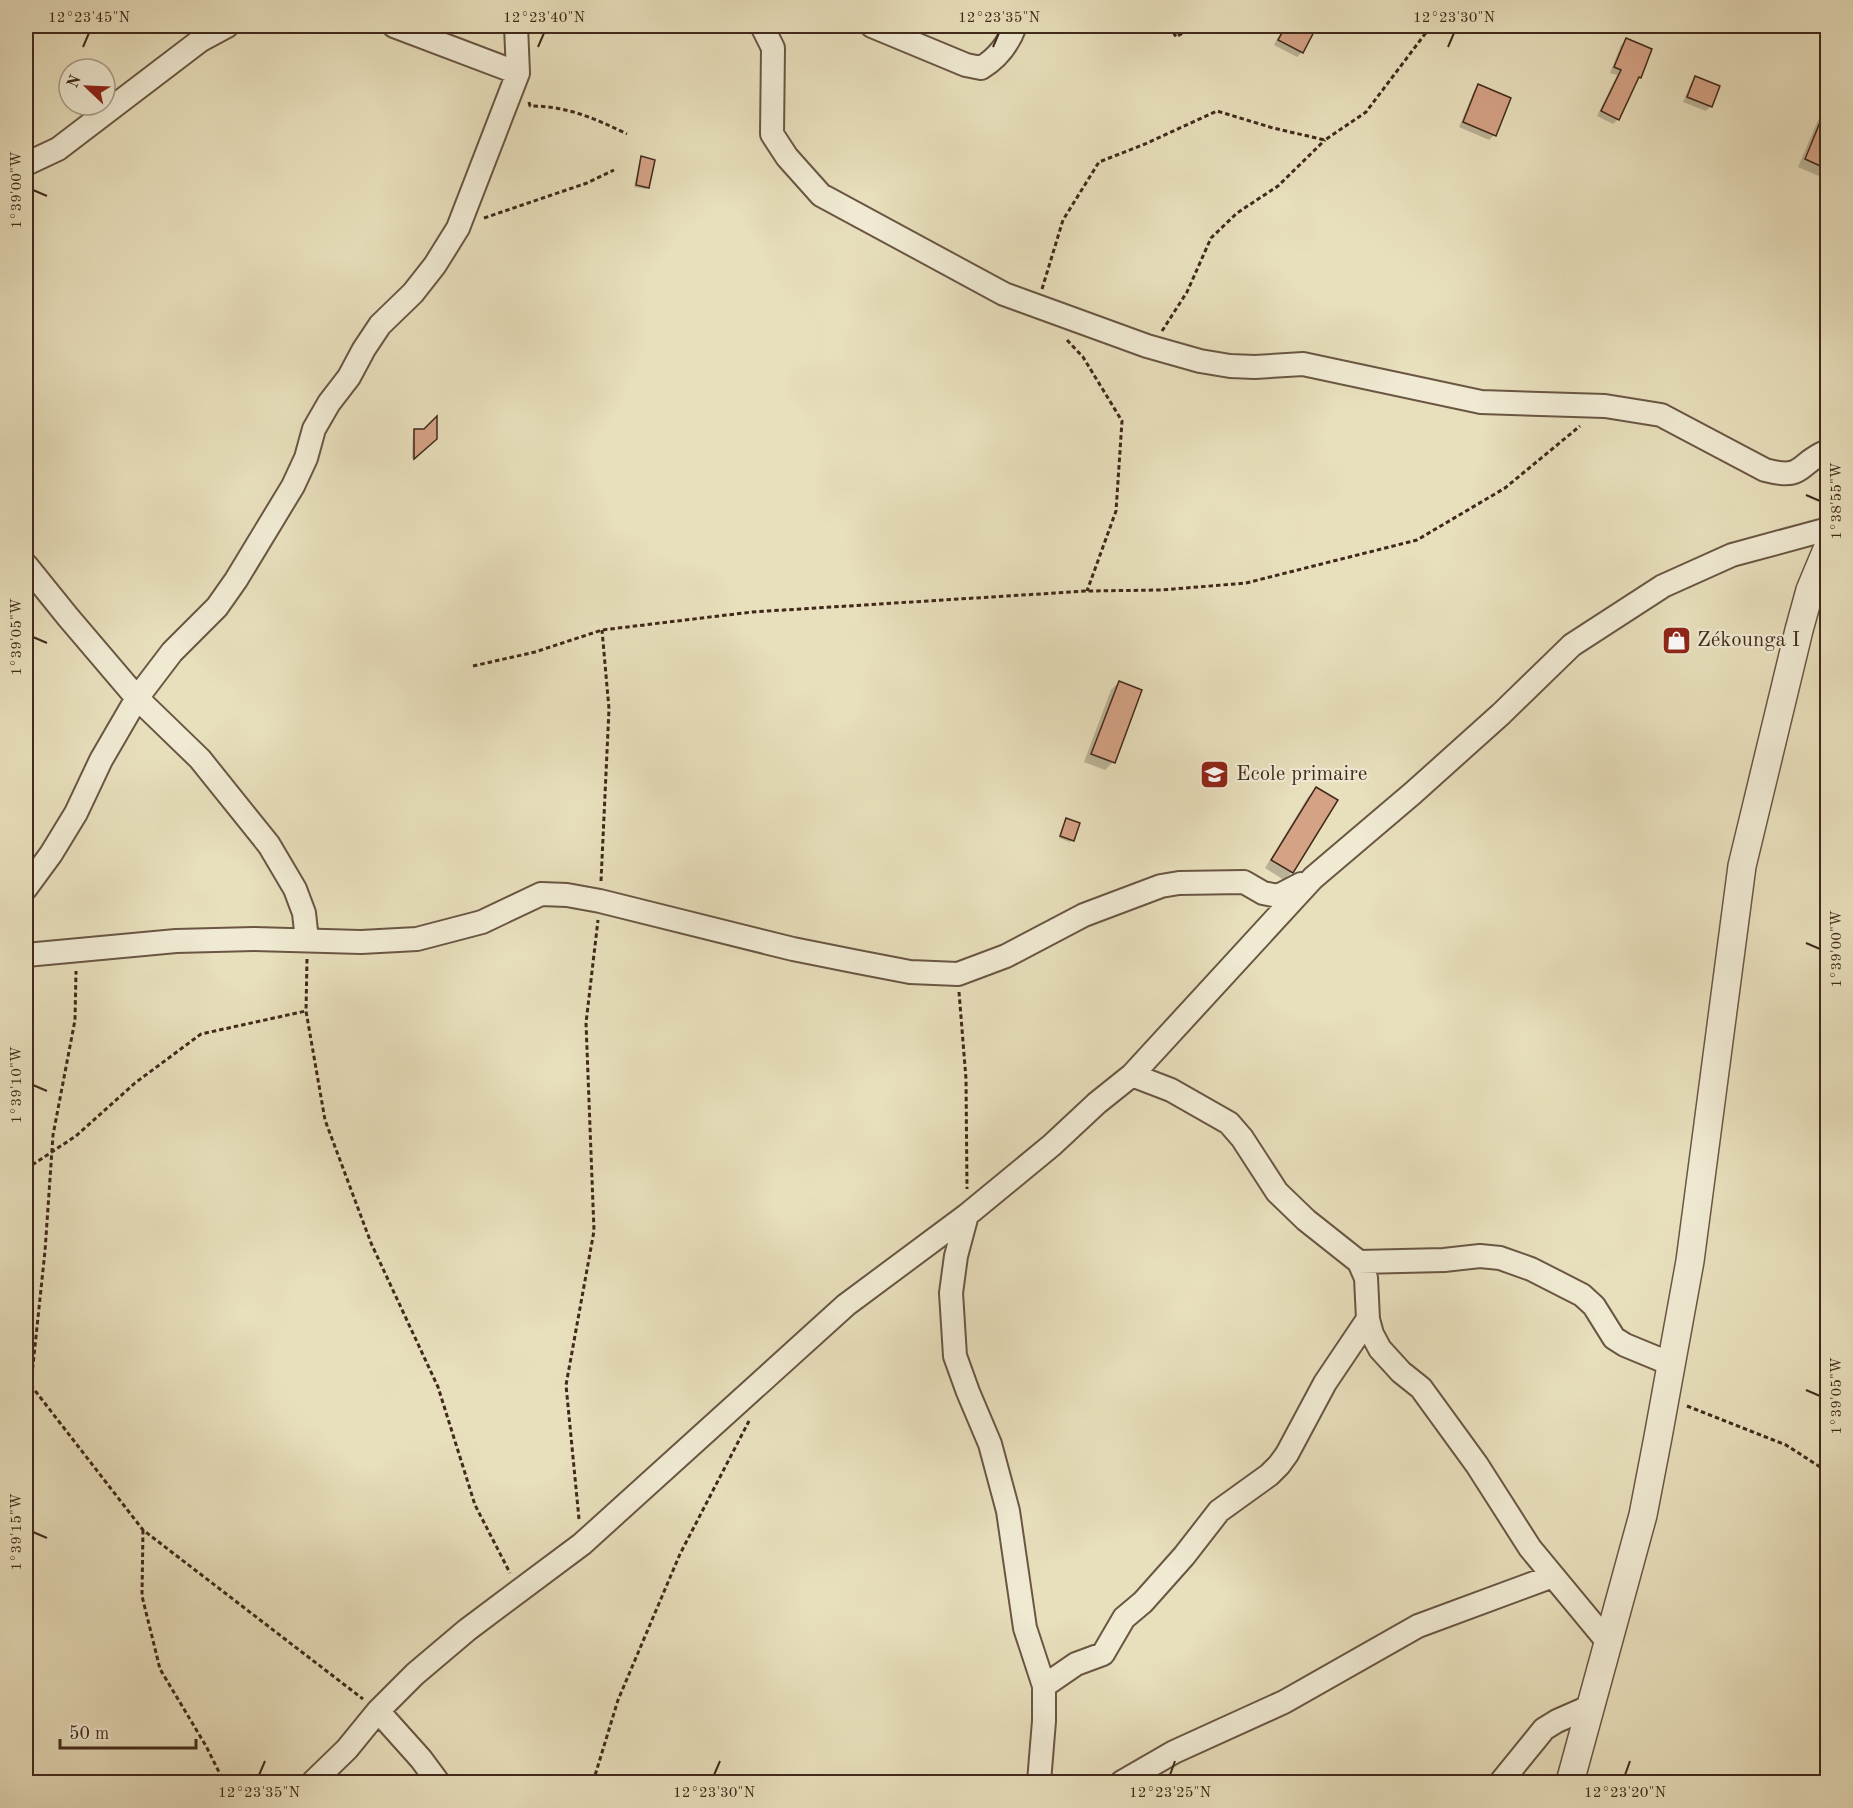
<svg xmlns="http://www.w3.org/2000/svg" width="1853" height="1808" font-family="'Old Standard TT',serif">
<rect width="100%" height="100%" fill="#e8dfbc"/>
<filter id="stains"><feTurbulence type="fractalNoise" baseFrequency=".00333" numOctaves="4"/><feColorMatrix values="0 0 0 0 .2 0 0 0 0 .09 0 0 0 0 .02 0 0 0 .5 -.17"/></filter>
<radialGradient id="worn" r=".72"><stop offset=".6" stop-color="#630" stop-opacity="0"/><stop offset="1" stop-color="#630" stop-opacity=".3"/></radialGradient>
<path fill="#0003" d="M103,26H118L115,31Z
M1284,26H1315L1302,52L1297,57L1274,45Z
M1626,40L1639,77L1636,80L1618,119L1613,124L1597,116L1617,75L1610,73L1621,45Z
M1696,78L1711,106L1706,111L1683,102L1691,83Z
M1479,86L1494,135L1489,140L1459,127L1474,91Z
M1828,97V170L1821,177L1798,167Z
M642,158L648,187L646,189L634,187L640,160Z
M415,430L435,439L412,459L413,432Z
M1119,682L1113,762L1105,770L1084,762L1111,690Z
M1316,789L1336,801L1292,872L1284,880L1265,868L1308,797Z
M1065,822L1072,840L1070,842L1059,838Z"/>
<path fill="#d4a285" stroke="#40291b" stroke-width="1.5" d="M1286,26H1317L1303,53L1278,40Z
M1626,38L1652,49L1641,78L1639,77L1619,120L1601,111L1621,70L1614,67Z
M1695,76L1720,86L1712,107L1687,97Z
M1478,84L1511,98L1496,136L1463,122Z
M1827,105V169L1805,159Z
M641,156L655,160L649,188L636,185Z
M437,416V439L414,459V429H424Z
M1119,681L1142,690L1115,763L1091,754Z
M1316,787L1338,800L1293,873L1271,860Z
M1066,818L1080,823L1074,841L1060,836Z"/>
<g fill="none" stroke-linecap="round" stroke-linejoin="round">
<defs>
<path id="minor" d="M394,26L518,73
M762,26L773,48L772,134L787,157L821,195L1004,294L1147,346L1200,361L1230,366L1255,367L1303,364L1481,402L1605,406L1661,415L1765,470C1806,481 1796,463 1828,451
M872,26L966,65L981,68C998,58 1008,45 1015,26
M26,164L58,149L201,40L227,26
M26,565L68,617L137,698L200,759L269,845L295,889L304,913L307,940
M26,888L51,854L76,813L101,760L137,698L172,652L217,607L236,580L293,486L306,458L314,429L329,403L349,377L364,349L380,325L413,293L435,265L458,228L518,73L516,26
M26,955L176,941L254,939L361,942L417,939L482,922L541,894L567,895L600,901L793,949L858,962L910,972L958,974L1006,956L1084,915L1161,886L1179,883L1244,882L1263,893L1278,896L1301,884
M1132,1075L1171,1090L1229,1123L1242,1138L1277,1192L1306,1220L1359,1262L1366,1278L1368,1319L1372,1334L1380,1349L1401,1372L1421,1388L1477,1465L1530,1548L1607,1641
M967,1215L956,1256L951,1293L955,1356L968,1392L990,1444L1008,1511L1025,1628L1044,1686V1721L1039,1782
M1359,1262L1444,1260L1480,1256L1500,1258L1531,1269L1582,1295L1594,1306L1614,1338L1625,1345L1671,1364
M1044,1686L1076,1664L1103,1654L1124,1618L1143,1602L1184,1556L1219,1511L1269,1475L1279,1465L1287,1454L1325,1383L1368,1319
M378,1711L421,1759L438,1782
M313,1782L347,1749L378,1711L415,1674L467,1630L582,1544L846,1305L967,1215L1052,1145L1097,1103L1132,1075L1313,878L1413,793L1501,714L1572,645L1663,586L1732,555L1828,529
M1122,1782L1174,1752L1284,1702L1418,1626L1553,1576
M1501,1782L1544,1729L1557,1721L1589,1707"/>
<path id="tertiary" d="M1570,1782L1643,1515L1658,1437L1690,1261L1742,866L1799,630L1810,590L1828,547"/>
</defs>
<use href="#minor" stroke="#6a5643" stroke-width="26"/>
<use href="#tertiary" stroke="#6a5643" stroke-width="30"/>
<path stroke="#40291b" stroke-width="3" stroke-dasharray="4.5 3" stroke-linecap="butt" d="M1170,26L1176,37L1194,26
M529,102L530,106C567,106 594,118 627,134
M484,218L587,183L614,170
M1042,289L1063,220L1099,162L1145,144L1217,111L1273,128L1325,140L1366,112L1431,26
M1162,331L1187,292L1211,238L1237,213L1278,186L1325,140
M1067,340L1083,357L1122,421L1116,511L1087,591
M473,666L535,652L602,630L752,612L1087,591L1162,590L1246,583L1417,540L1505,488L1580,426
M601,881L609,709L602,630
M307,959L306,1011L325,1120L371,1243L438,1387L475,1505L510,1573
M959,992L966,1079L967,1189
M26,1169L76,1136L135,1083L201,1034L306,1011
M26,1379L143,1530L363,1699
M31,1384L45,1251L53,1135L75,1020L76,971
M1687,1406L1786,1445L1828,1472
M579,1519L566,1385L594,1231L586,1023L598,920
M143,1530L142,1596L160,1669L206,1746L224,1782
M593,1782L618,1700L680,1554L749,1421"/>
<use href="#minor" stroke="#f0ead3" stroke-width="22"/>
<use href="#tertiary" stroke="#f0ead3" stroke-width="27"/>
</g>
<path fill="none" stroke="#40291b" stroke-width="2" d="M83,47L89,33M538,47L544,33M993,47L999,33M1448,47L1454,33M33,190L47,196M1806,495L1820,501M33,637L47,643M1806,943L1820,949M33,1085L47,1091M1806,1390L1820,1396M33,1532L47,1538M259,1775L265,1761M714,1775L720,1761M1170,1775L1175,1761M1625,1775L1630,1761"/>
<defs>
<symbol id="shop-square" viewBox="-11 -11 22 22"><rect x="-9" y="-9" width="18" height="18" rx="4" fill="#8f2418" stroke="#f0ead3"/><path d="M-5-2.5h2.3a2.7 3.5 0 0 1 5.4 0H5L5.5 6h-11ZM-1.5-2.5h3a1.5 2.3 0 0 0-3 0Z" fill="#fff"/></symbol>
<symbol id="school-square" viewBox="-11 -11 22 22"><rect x="-9" y="-9" width="18" height="18" rx="4" fill="#8f2418" stroke="#f0ead3"/><path d="M0-5L7-2L0 1L-7-2ZM-4 1L0 2.5L4 1V4Q0 6-4 4Z" fill="#fff"/></symbol>
</defs>
<g fill-rule="evenodd">
<use href="#shop-square" x="1660" y="624" width="33" height="33"/>
<use href="#school-square" x="1198" y="758" width="33" height="33"/>
</g>
<g text-anchor="middle" dominant-baseline="central" stroke-width="4.5" stroke-linejoin="round" paint-order="stroke">
<g font-size="21" fill="#40291b" stroke="#f0ead3" text-anchor="start">
<text x="1697" y="640">Zékounga I</text>
<text x="1236" y="774">Ecole primaire</text>
</g>
</g>
<rect width="1853" height="1808" fill="none" stroke="#e8dfbc" stroke-width="66"/>
<g transform="translate(87 87) rotate(293)"><circle r="28" fill="#f0ead3" stroke="#aa9d89" stroke-width="1.5"/>
<path d="M0-4.5L10 22L0 15L-10 22Z" fill="#8f2418"/>
<text y="-9" font-size="16" font-weight="bold" text-anchor="middle" fill="#40291b">N</text>
</g>
<path d="M60 1739v9h136v-9" fill="none" stroke="#40291b" stroke-width="3"/>
<text x="69" y="1739" font-size="18" fill="#40291b" stroke="#f0ead3" stroke-width="4.5" paint-order="stroke">50 m</text>
<rect x="33" y="33" width="1787" height="1742" fill="none" stroke="#40291b" stroke-width="2"/>
<g font-size="15" text-anchor="middle" fill="#40291b">
<text x="89" y="22">12°23'45"N</text>
<text x="544" y="22">12°23'40"N</text>
<text x="999" y="22">12°23'35"N</text>
<text x="1454" y="22">12°23'30"N</text>
<text transform="translate(16 190) rotate(-90)" y="5">1°39'00"W</text>
<text transform="translate(1836 501) rotate(-90)" y="5">1°38'55"W</text>
<text transform="translate(16 637) rotate(-90)" y="5">1°39'05"W</text>
<text transform="translate(1836 949) rotate(-90)" y="5">1°39'00"W</text>
<text transform="translate(16 1085) rotate(-90)" y="5">1°39'10"W</text>
<text transform="translate(1836 1396) rotate(-90)" y="5">1°39'05"W</text>
<text transform="translate(16 1532) rotate(-90)" y="5">1°39'15"W</text>
<text x="259" y="1797">12°23'35"N</text>
<text x="714" y="1797">12°23'30"N</text>
<text x="1170" y="1797">12°23'25"N</text>
<text x="1625" y="1797">12°23'20"N</text>
</g>
<rect width="100%" height="100%" filter="url(#stains)"/>
<rect width="100%" height="100%" fill="url(#worn)"/>
</svg>
